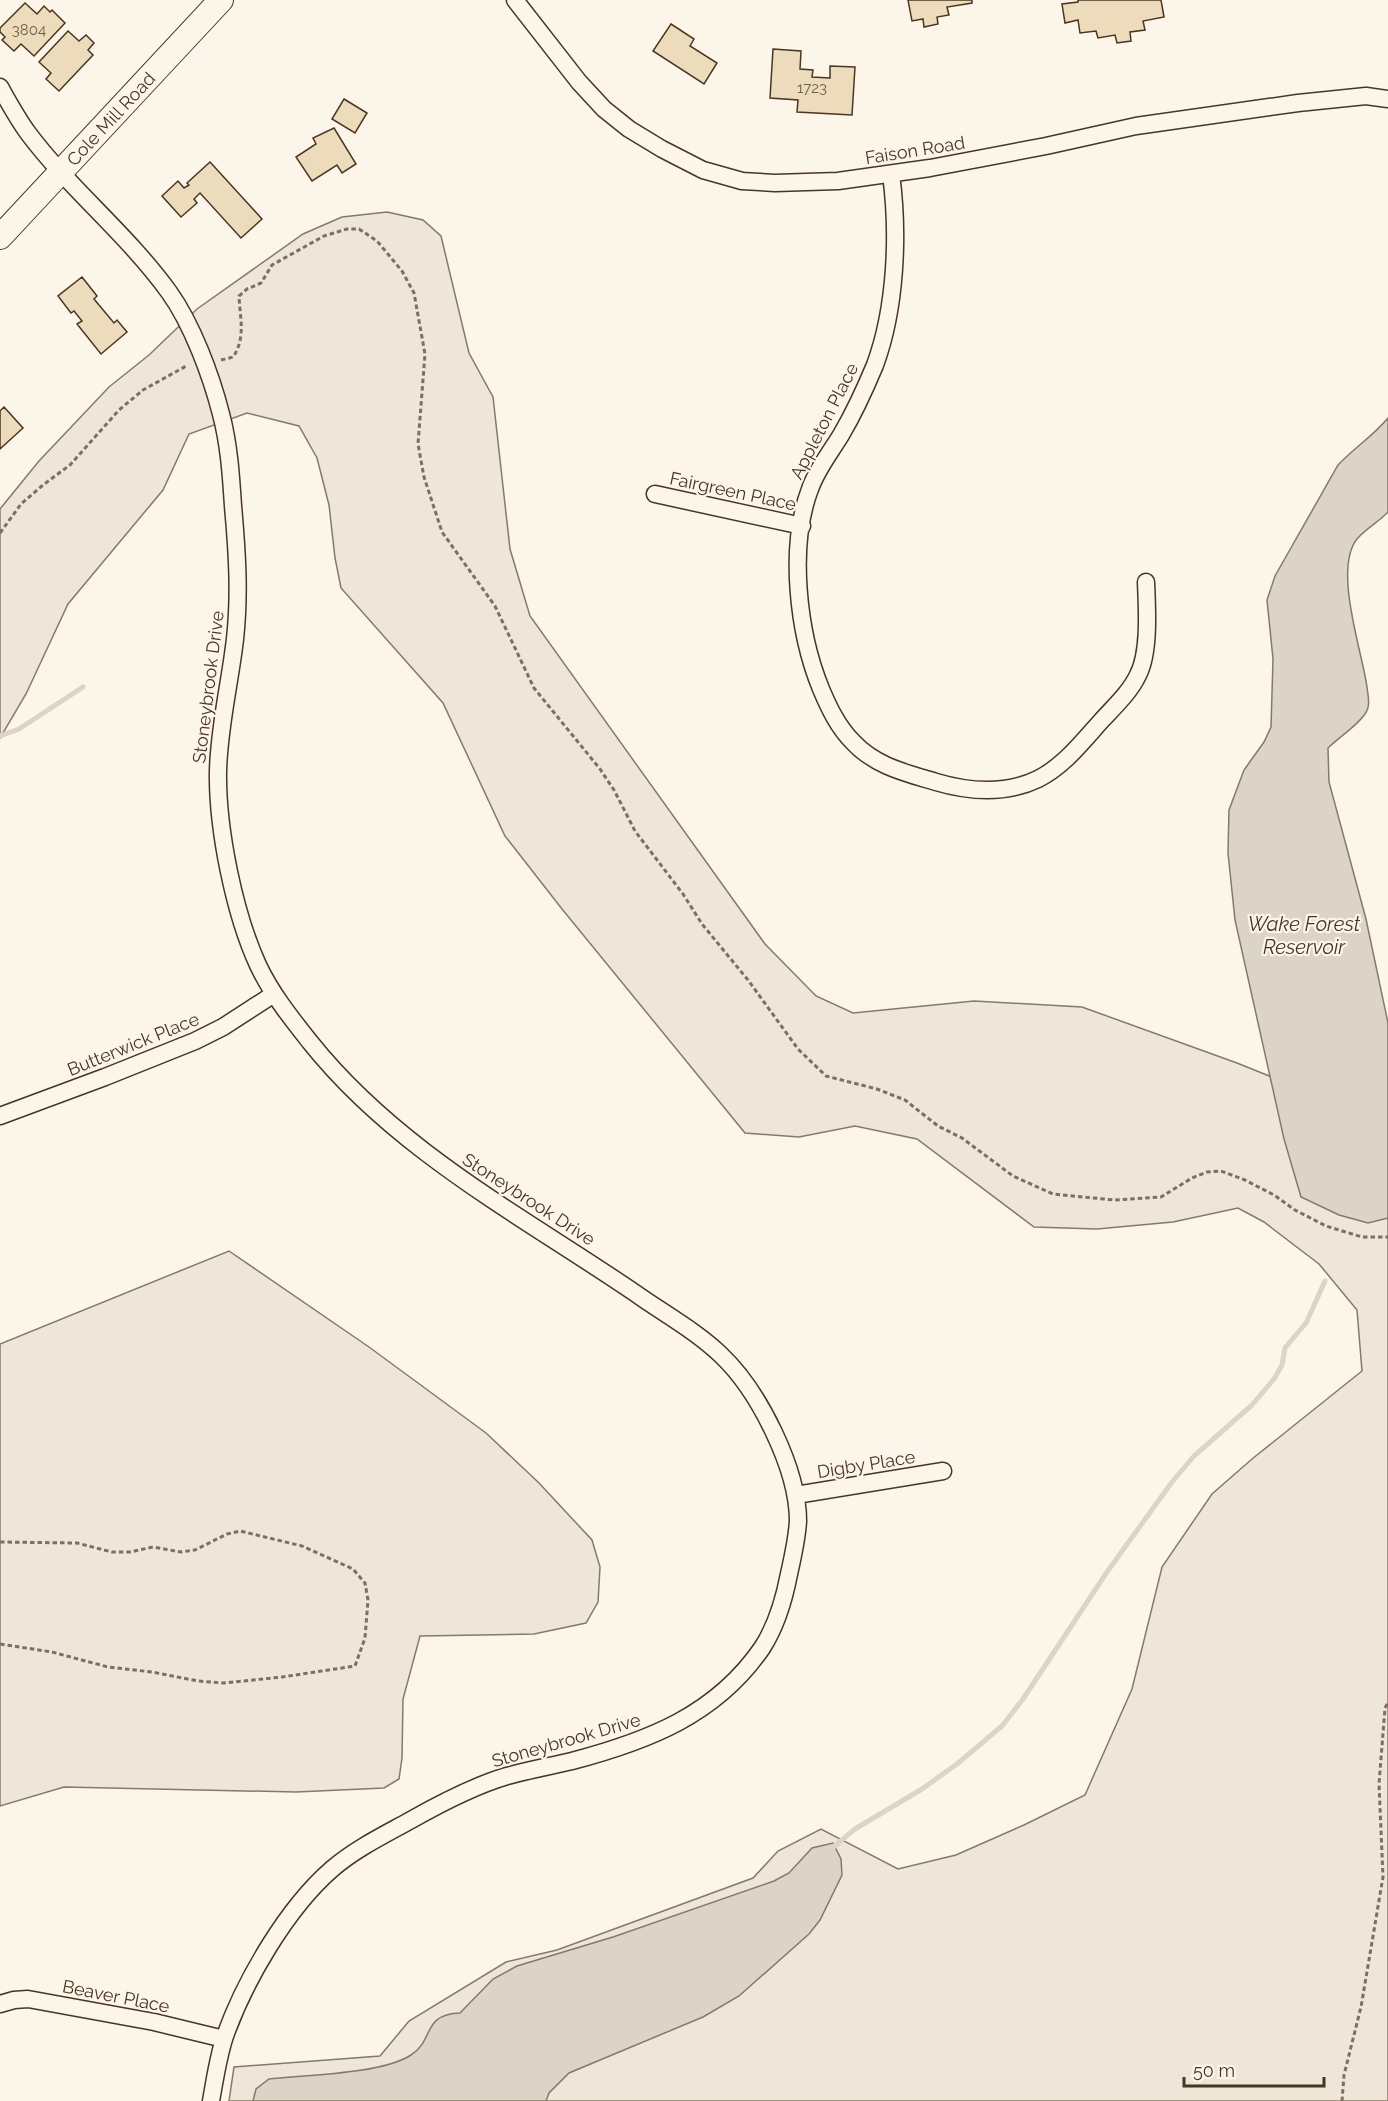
<svg xmlns="http://www.w3.org/2000/svg" width="1388" height="2101" font-family="Raleway,sans-serif">
<rect width="100%" height="100%" fill="#fbf6e9"/>
<path fill="#ede6d9" stroke="#887966" stroke-width="1.5" d="M387,212L423,220L441,236L469,353L493,397L510,549L530,616L765,944L816,996L853,1013L974,1001L1082,1007L1237,1063L1388,1124V2101H229L234,2067L380,2056L409,2021L506,1962L557,1950L753,1878L778,1851L821,1829L898,1869L956,1855L1024,1825L1085,1795L1132,1689L1162,1567L1212,1494L1252,1459L1362,1371L1357,1310L1319,1264L1264,1222L1238,1208L1173,1222L1097,1229L1034,1227L917,1139L855,1126L799,1137L745,1133L562,909L505,836L443,703L341,588L335,558L329,505L317,458L299,426L247,413L189,434L163,490L68,604L26,694L0,738V509L39,461L109,387L149,355L197,309L303,234L342,217Z
M229,1251L369,1347L486,1433L539,1483L592,1540L600,1567L598,1602L586,1623L534,1634L420,1636L403,1699L402,1758L399,1779L384,1788L296,1792L64,1787L0,1806V1344Z"/>
<path fill="#dcd4c6" stroke="#887966" stroke-width="1.5" d="M1388,418V512C1379,522 1366,528 1357,539C1333,569 1362,651 1367,687C1368,696 1371,706 1365,714C1356,727 1339,737 1328,748L1329,782L1366,919L1388,1023V1218L1368,1223L1339,1215L1301,1197L1284,1139L1235,920L1228,853L1229,810L1244,770L1264,742L1271,727L1273,659L1267,600L1275,576L1338,465C1354,448 1373,436 1388,418Z
M833,1843L841,1859L842,1875L820,1920L809,1934L739,1996L703,2017L569,2073L549,2093L546,2101H253L256,2089L269,2079C305,2075 382,2074 411,2055C434,2041 422,2014 460,2013L493,1979L517,1966L613,1937L774,1881L789,1873L812,1848Z"/>
<g fill="none" stroke-linecap="round" stroke-linejoin="round">
<path stroke="#dcd4c6" stroke-width="5" d="M0,736L19,729L83,687
M831,1849L855,1829L922,1789L957,1764L1002,1726L1023,1699L1107,1572L1172,1482L1194,1456L1252,1405L1274,1379L1282,1365L1285,1348L1306,1323L1325,1281"/>
</g>
<path fill="#ecdcbc" stroke="#4a3520" stroke-width="1.5" d="M908,0H972V3L947,7L949,15L937,17L938,24L924,27L923,19L912,21Z
M1078,0H1161L1164,17L1143,21L1145,30L1130,32L1131,41L1117,43L1115,35L1098,38L1096,31L1080,33L1078,20L1065,23L1062,4L1078,2Z
M25,3L37,14L44,6L50,12L52,10L65,23L34,56L21,44L14,51L2,40L5,37L0,32V28Z
M671,24L694,39L690,46L717,63L704,84L653,51Z
M68,31L79,41L86,35L94,43L88,50L93,55L59,91L46,79L51,73L39,62Z
M773,49L801,51L800,69L813,70L812,77L830,78V66L855,67L852,115L797,112L798,100L770,98Z
M344,99L367,113L355,133L332,119Z
M334,128L356,164L342,173L337,165L312,181L296,157L316,144L313,138Z
M210,162L262,219L241,238L200,193L194,199L197,203L181,217L162,196L178,181L184,188L189,185L187,183Z
M82,277L97,296L94,299L114,323L117,320L127,332L101,354L77,324L82,321L74,311L71,313L58,296Z
M4,407L23,428L0,449V411Z"/>
<g fill="none" stroke-linecap="round" stroke-linejoin="round">
<defs>
<path id="street" d="M515,0L579,82L604,109L629,129L662,149L703,170L742,181L775,183L838,181L930,168L1046,146L1136,126L1298,103L1366,96L1388,99
M0,87C9,103 17,118 28,133C70,189 127,234 169,292C192,324 211,375 221,414C229,444 231,475 233,506C237,550 240,594 235,639C230,683 219,726 218,771C217,828 234,913 258,965C271,993 291,1018 310,1042C397,1151 522,1216 635,1293C663,1313 696,1331 721,1355C759,1391 798,1469 798,1521C797,1539 793,1556 789,1574C784,1600 777,1625 762,1648C716,1715 648,1741 572,1761C551,1766 529,1770 507,1776C473,1786 441,1803 411,1820C384,1835 355,1849 332,1869C287,1908 245,1980 225,2036C218,2057 215,2079 211,2101
M891,174C899,234 896,308 875,365C865,389 854,413 841,435C830,453 817,469 810,489C788,547 798,633 821,689C829,708 838,727 853,742C875,766 906,773 936,782C970,792 1005,795 1038,779C1064,766 1083,741 1102,720C1115,706 1130,692 1138,675C1150,652 1147,608 1146,582
M655,494L802,526
M0,1116L105,1077L195,1041L223,1027L274,994
M796,1495L943,1471
M0,2004L14,2000L28,1999L154,2022L224,2039"/>
<g id="secondary">
<path id="s1" d="M0,237L221,0"/>
</g>
</defs>
<use href="#street" stroke="#4a3520" stroke-width="19"/>
<use href="#secondary" stroke="#4a3520" stroke-width="26"/>
<path stroke="#7f6f5c" stroke-width="3" stroke-dasharray="4.5 3" stroke-linecap="butt" d="M221,360L233,357C246,338 240,318 239,296L247,289L261,283L272,265L324,236L347,229H359L377,241L402,271L414,293L425,354L418,444L424,477L442,532L495,606L534,688L600,769L614,790L635,831L683,894L702,924L748,980L798,1049L826,1076L877,1089L905,1100L938,1126L962,1138L1013,1176L1053,1194L1114,1200L1161,1197L1192,1178L1207,1172L1221,1171L1245,1180L1274,1195L1295,1210L1326,1226L1362,1237H1388
M0,533L21,504L43,485L70,465L119,410L143,390L188,365
M0,1542L77,1543L112,1552H130L153,1547L181,1552L195,1550L227,1534L240,1531L302,1546L353,1569L365,1583L368,1600L365,1638L355,1666L282,1677L223,1683L198,1681L152,1672L108,1667L52,1652L0,1644
M1342,2101L1344,2075L1361,2007L1383,1877L1379,1784L1385,1708L1388,1702"/>
<use href="#street" stroke="#fbf6e9" stroke-width="16"/>
<use href="#secondary" stroke="#fbf6e9" stroke-width="24"/>
</g>
<g text-anchor="middle" dominant-baseline="central" stroke-width="4.5" stroke-linejoin="round" paint-order="stroke">
<g font-size="15" fill="#725f47">
<text x="29" y="30">3804</text>
<text x="812" y="88">1723</text>
</g>
<g font-size="18" fill="#4a3520" stroke="#fbf6e9">
<text stroke="none"><textPath href="#s1" startOffset="162">Cole Mill Road</textPath></text>
<text transform="translate(915 150) rotate(-9)">Faison Road</text>
<text transform="translate(824 421) rotate(-63)">Appleton Place</text>
<text transform="translate(733 491) rotate(12)">Fairgreen Place</text>
<text transform="translate(208 687) rotate(-83)">Stoneybrook Drive</text>
<text transform="translate(133 1044) rotate(-22)">Butterwick Place</text>
<text transform="translate(529 1199) rotate(33)">Stoneybrook Drive</text>
<text transform="translate(866 1464) rotate(-9)">Digby Place</text>
<text transform="translate(566 1740) rotate(-16)">Stoneybrook Drive</text>
<text transform="translate(116 1996) rotate(11)">Beaver Place</text>
</g>
<g font-size="20" font-style="italic" fill="#4a3520" stroke="#fbf6e9">
<text x="1304" y="924">Wake Forest<tspan x="1304" dy="23">Reservoir</tspan></text>
</g>
</g>
<path d="M1184 2077v9h140v-9" fill="none" stroke="#4a3520" stroke-width="3"/>
<text x="1193" y="2077" font-size="18" fill="#4a3520" stroke="#fbf6e9" stroke-width="4.5" paint-order="stroke">50 m</text>
</svg>
